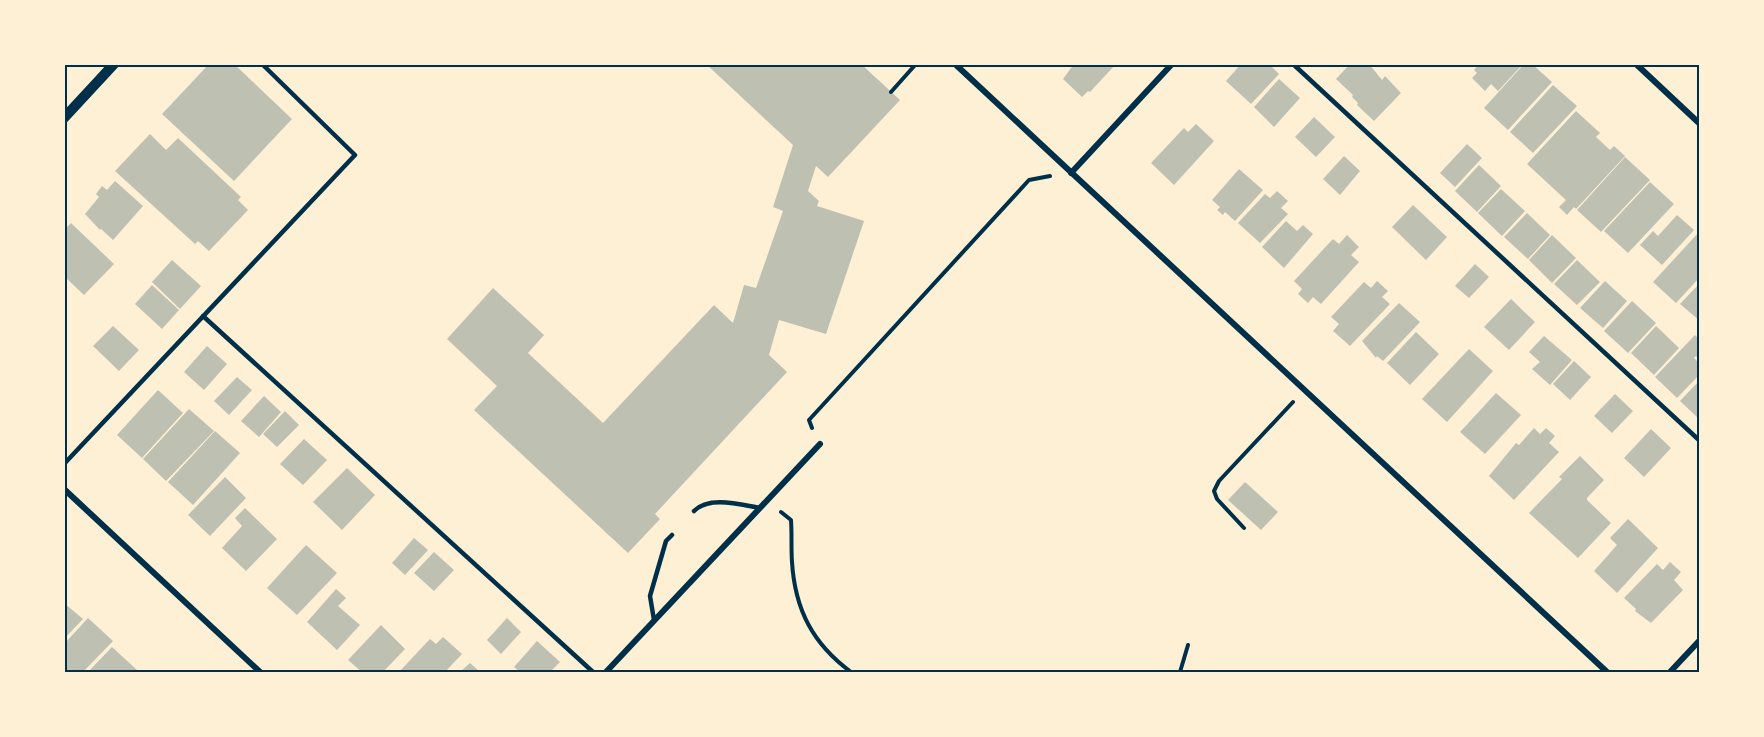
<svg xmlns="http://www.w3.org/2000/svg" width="1764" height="737" font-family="Literata,serif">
<rect width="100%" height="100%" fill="#fdf0d5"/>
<path fill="#bec0b2" d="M209,64H234L292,119L234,181L162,114Z
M706,64H861L900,100L828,177L816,166L808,191L819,201L817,206L864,221L826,334L779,320L769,355L787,372L655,514L660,519L628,553L474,410L497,386L447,339L493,288L544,335L528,353L603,423L714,305L733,323L744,285L756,288L783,211L773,207L793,145Z
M1074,64H1116L1090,92L1088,91L1082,97L1063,79Z
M1241,64H1269L1279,74L1251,104L1226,81Z
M1350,64H1369L1382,80L1385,76L1401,93L1374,121L1357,105L1358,103L1352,97L1353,95L1336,79Z
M1479,64H1523L1498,91L1491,84L1485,91L1472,78L1477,73L1474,70Z
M1524,64H1532L1552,82L1508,130L1484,108Z
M1279,79L1300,98L1274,127L1254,107Z
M1553,85L1577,106L1533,153L1510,132Z
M1576,111L1600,133L1596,137L1610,150L1614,146L1625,156L1576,209L1574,207L1567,215L1559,207L1566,200L1527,164Z
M1314,117L1335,137L1316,157L1295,137Z
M1196,124L1214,141L1174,185L1151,163L1184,128L1188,132Z
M150,134L166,150L178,138L241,197L238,200L248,210L209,251L198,241L195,244L115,171Z
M1467,144L1482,158L1455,187L1440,173Z
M1344,156L1360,171L1340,195L1323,179Z
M1625,157L1650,180L1601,232L1577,210Z
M1479,165L1501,186L1477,212L1455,191Z
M1239,169L1263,190L1235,221L1225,212L1223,215L1217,210L1220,207L1212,200Z
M115,181L143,206L113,240L101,229L100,230L85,214L99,197L96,194L102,186L107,190Z
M1650,182L1674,204L1628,253L1604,231Z
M1501,189L1525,211L1502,236L1478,213Z
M1277,191L1288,201L1281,208L1288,214L1260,243L1238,223L1265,194L1270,198Z
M1413,205L1447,237L1426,260L1392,227Z
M1527,213L1550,235L1528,259L1504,237Z
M1677,215L1694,230L1662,265L1640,245L1653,231L1658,236Z
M1286,221L1297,231L1303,225L1313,234L1284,268L1262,247Z
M71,223L114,264L84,295L64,276V230Z
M1700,231V277L1676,303L1653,282Z
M1347,235L1359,247L1351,255L1359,262L1321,304L1313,297L1308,303L1298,294L1302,289L1294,281L1333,239L1339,244Z
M1552,235L1576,258L1552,283L1529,260Z
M172,260L201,286L180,309L152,282Z
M1577,260L1600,282L1577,305L1554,284Z
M1475,264L1489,277L1469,298L1455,286Z
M1377,281L1388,291L1382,297L1390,304L1350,346L1333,331L1339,324L1331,317L1364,282L1371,288Z
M1605,281L1627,301L1603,328L1580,308Z
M1700,283V321L1680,304Z
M152,285L179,310L162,329L135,304Z
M1511,299L1535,322L1509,350L1484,327Z
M1632,301L1656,323L1628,353L1604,331Z
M1399,303L1420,322L1383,361L1377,356L1376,358L1362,341Z
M113,326L139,350L119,371L93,346Z
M1656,326L1679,348L1654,375L1631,353Z
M1416,332L1439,354L1410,385L1387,363Z
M1695,335L1700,340V360L1696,356L1694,358L1700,364V374L1677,398L1655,377Z
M1544,336L1572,360L1550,385L1532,369L1540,362L1529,352Z
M207,346L227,364L204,390L184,372Z
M1469,349L1493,371L1447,422L1422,399Z
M1574,361L1591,377L1570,400L1553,384Z
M237,377L252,390L229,415L214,401Z
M1700,380V414L1697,417L1680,401Z
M158,390L183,413L142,458L117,435Z
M1496,393L1521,415L1485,454L1460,432Z
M1615,394L1633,411L1612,433L1594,416Z
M264,396L281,412L259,437L241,421Z
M189,409L214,431L166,481L143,459Z
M285,411L299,425L277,447L263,434Z
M1534,428L1540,434L1546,428L1555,436L1549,443L1559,452L1514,500L1489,476L1516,443L1519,445Z
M1651,429L1671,448L1644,477L1624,458Z
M215,431L240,453L193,505L168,482Z
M304,439L327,460L303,485L280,464Z
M1580,456L1604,480L1587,498V500L1611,523L1578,558L1529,513L1562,479L1559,477Z
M347,468L375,495L342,530L313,502Z
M225,477L246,498L210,536L188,515Z
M1245,482L1278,512L1261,530L1228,500Z
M245,508L277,539L246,571L222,548L242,526L235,518Z
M1628,519L1658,548L1617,593L1594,571L1617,545L1610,538Z
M414,538L428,550L405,575L392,563Z
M306,545L337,573L297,615L267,588Z
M434,552L454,570L434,591L414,573Z
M1670,562L1681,572L1674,580L1683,590L1651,623L1635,611L1636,609L1624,598L1657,564L1663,570Z
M336,589L346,598L338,606L360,625L337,650L307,622Z
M64,603L83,619L64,639Z
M88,618L113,641L83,672H64V644Z
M507,618L521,632L501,654L487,640Z
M381,625L405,649L383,672H362L348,660Z
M443,637L462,654L445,672H399L430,639L436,644Z
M537,641L560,662L550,672H537L534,670L531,672H520L514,667Z
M112,647L137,670L135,672H88Z
M470,663L480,672H460Z"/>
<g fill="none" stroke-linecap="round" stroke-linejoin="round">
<path stroke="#003049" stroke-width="4" d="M891,92L916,64
M812,428L809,420L1029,180L1050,176
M781,512L791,520C792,534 791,548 792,562C795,610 813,644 851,672
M1244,528L1217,499L1214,491L1219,481L1293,402
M1180,672L1188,645"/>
<path stroke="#003049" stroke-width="4.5" d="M1293,64L1700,441
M203,316L593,672
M64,464L355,155L262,64
M694,511C709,495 742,505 760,508
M654,620L650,596L666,541L672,535"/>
<path stroke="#003049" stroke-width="6" d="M955,64L1607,672
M1636,64L1700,124
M1071,173L1172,64
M64,489L260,672
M606,672L820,444
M1670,672L1700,640"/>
<path stroke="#003049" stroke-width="10" d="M64,118L114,64"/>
</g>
<rect width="1764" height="737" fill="none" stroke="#fdf0d5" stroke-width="132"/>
<rect x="66" y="66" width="1632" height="605" fill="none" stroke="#003049" stroke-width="2"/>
</svg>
